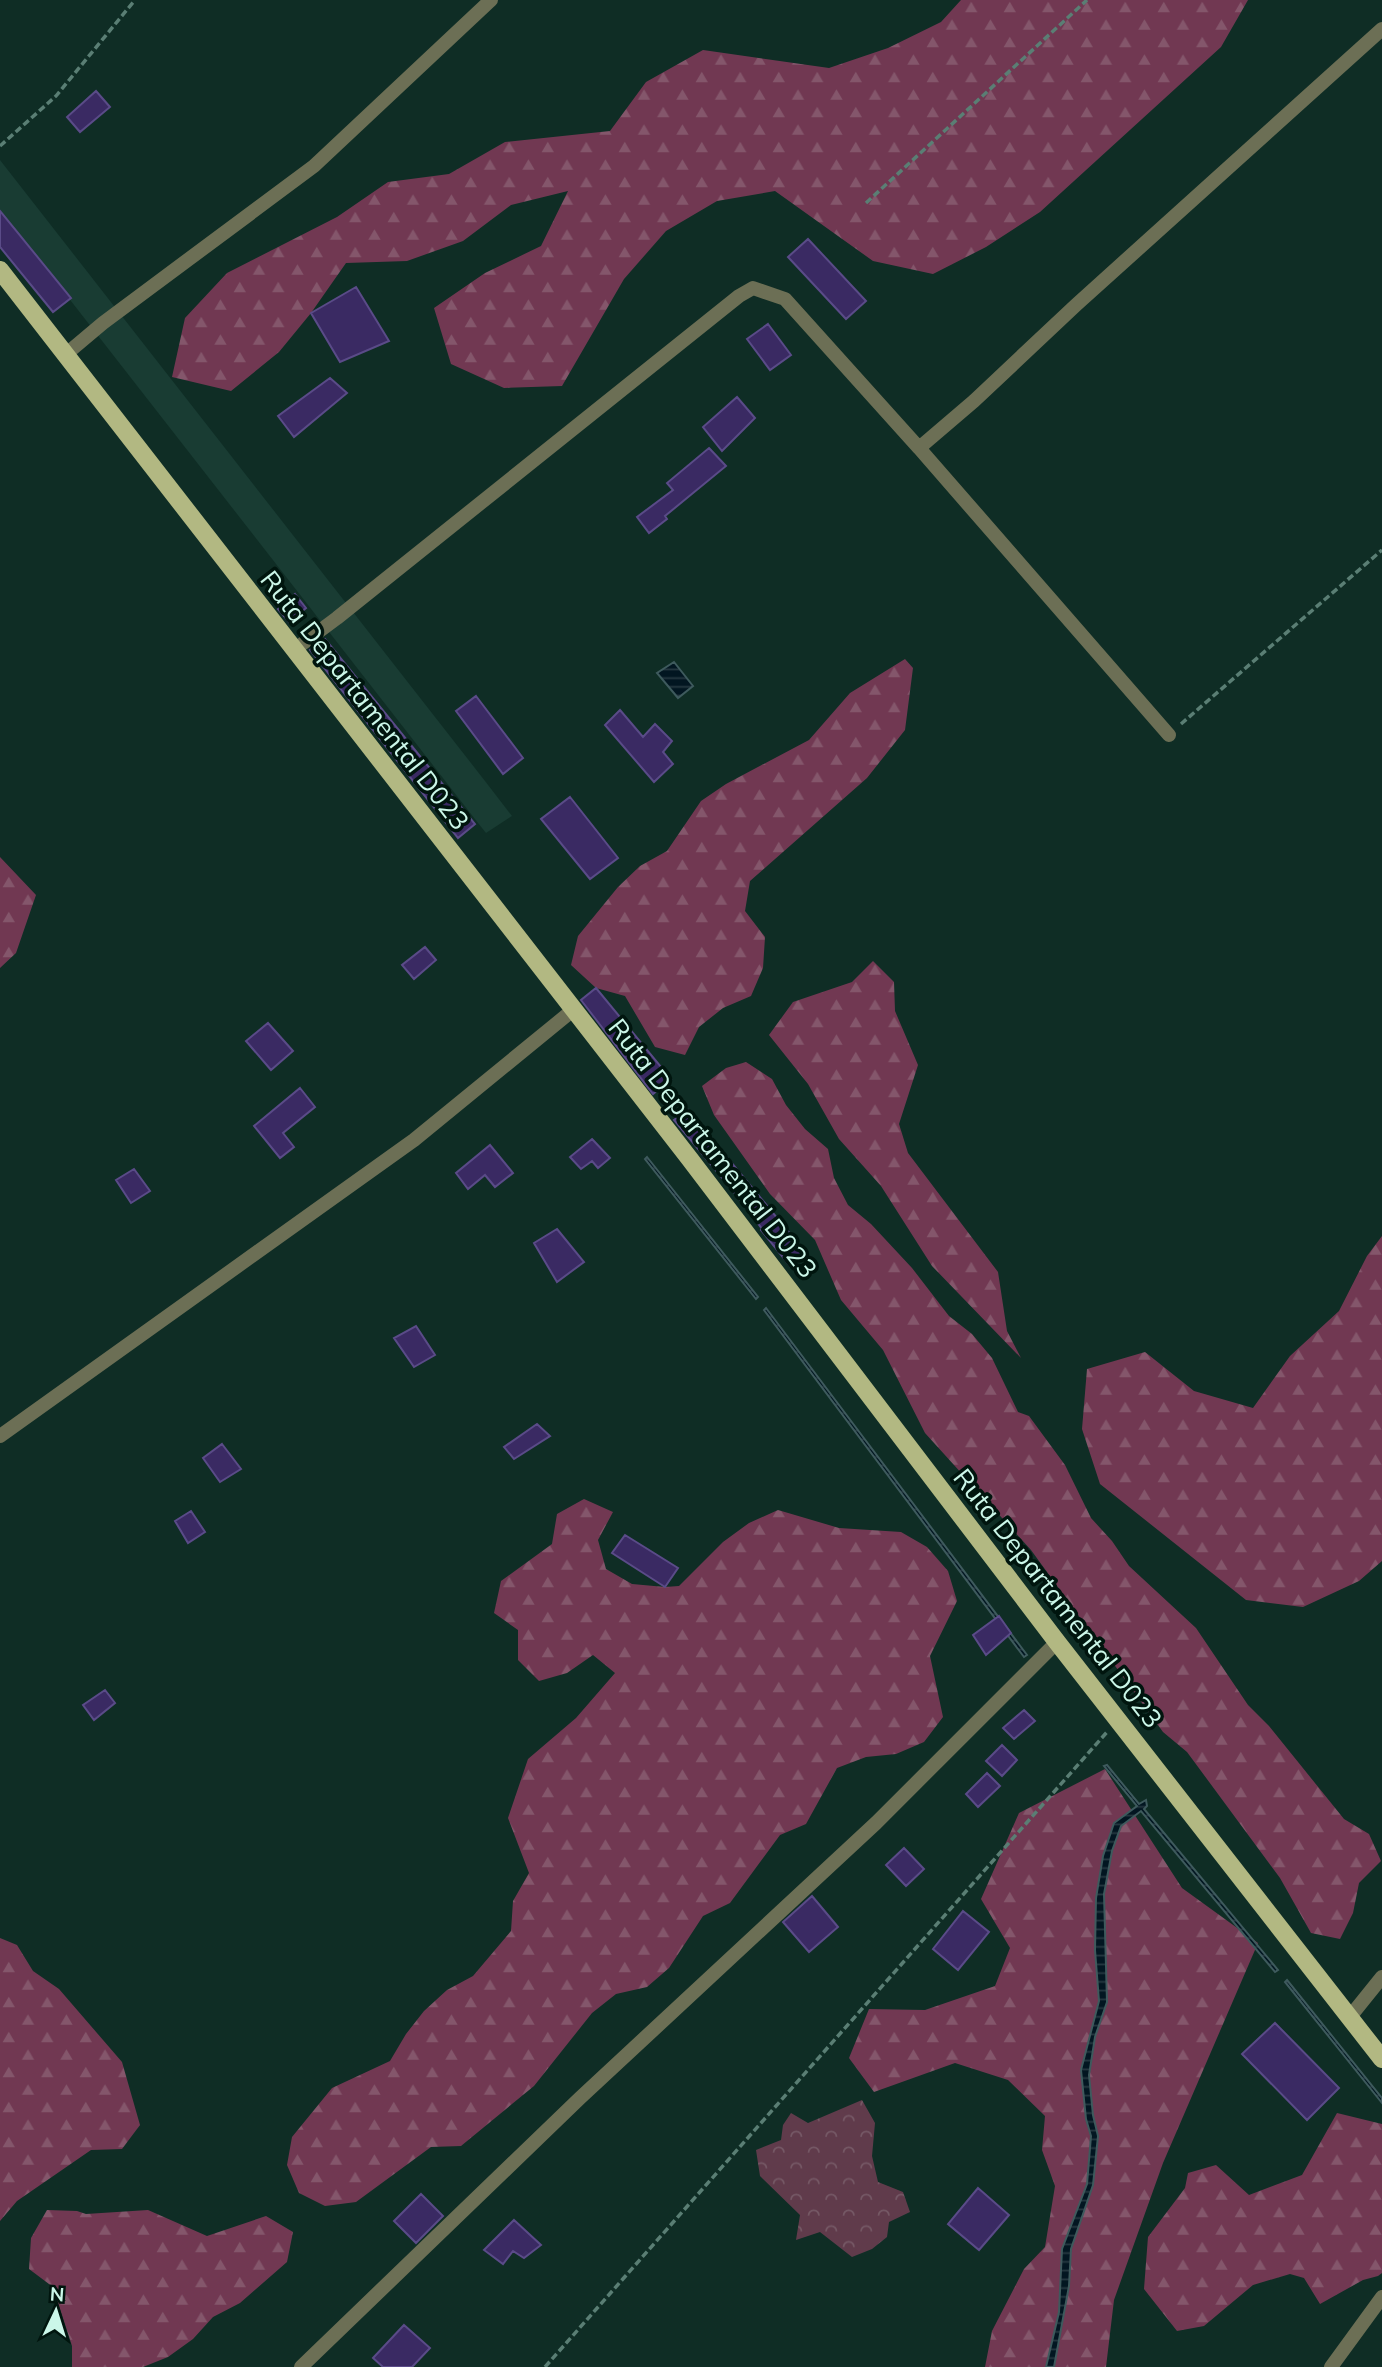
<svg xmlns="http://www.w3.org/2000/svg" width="1382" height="2367" font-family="Mulish,sans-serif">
<defs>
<pattern id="forest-firs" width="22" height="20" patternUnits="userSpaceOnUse" patternTransform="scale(1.75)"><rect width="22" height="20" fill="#713852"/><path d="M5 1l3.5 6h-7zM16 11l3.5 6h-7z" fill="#84566b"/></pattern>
<pattern id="park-crowns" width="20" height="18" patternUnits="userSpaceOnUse" patternTransform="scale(1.75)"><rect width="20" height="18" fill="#603b4b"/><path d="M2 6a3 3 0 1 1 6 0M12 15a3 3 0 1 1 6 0" fill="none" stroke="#755865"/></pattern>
<pattern id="water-rules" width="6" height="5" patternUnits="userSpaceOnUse" patternTransform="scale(1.75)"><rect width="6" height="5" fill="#021621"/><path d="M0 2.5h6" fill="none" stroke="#263941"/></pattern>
</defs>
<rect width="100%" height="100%" fill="#0f2d25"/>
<path fill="#193c33" d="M0,160L485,781L512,816L486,833L478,823L0,210Z"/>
<path fill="url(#forest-firs)" d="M961,0H1248L1221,47L1040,212L986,247L933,274L873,261L775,191L717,201L666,231L624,279L562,386L504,388L451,364L434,308L485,273L541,246L568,191L511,205L463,241L407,261L346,263L311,313L279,352L231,391L172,377L185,318L227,273L337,217L388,182L449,174L505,142L610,131L646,82L703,50L829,68L888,48L941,22Z
M905,659L913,668L905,730L867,778L750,881L745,911L765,937L763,968L751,996L723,1008L699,1027L685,1055L655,1047L625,996L596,988L571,965L578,936L618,887L640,866L667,851L701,801L726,784L809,740L850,693Z
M0,857L36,895L16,953L0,968Z
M873,961L894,982L895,1011L918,1065L899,1124L908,1153L998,1272L1007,1331L1021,1358L932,1266L881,1186L839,1139L808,1084L769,1035L793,1002L852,982Z
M746,1062L772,1079L786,1105L805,1129L828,1149L834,1178L848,1205L871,1224L912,1268L949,1316L972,1334L992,1358L1018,1412L1029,1416L1065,1465L1091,1518L1112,1541L1129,1566L1196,1628L1248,1705L1269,1726L1344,1819L1369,1834L1381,1861L1359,1883L1353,1913L1340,1939L1311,1933L1280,1878L1187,1752L1163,1732L1031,1550L925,1433L883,1350L841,1300L815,1240L770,1194L714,1115L702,1086L726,1068Z
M1382,1236V1561L1359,1581L1303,1607L1246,1600L1100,1484L1082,1429L1087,1369L1145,1352L1194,1391L1253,1408L1290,1356L1339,1311L1367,1256Z
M584,1499L613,1512L598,1540L606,1569L632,1584L665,1587L679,1586L723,1542L749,1523L778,1510L839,1528L901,1532L927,1547L948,1571L957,1601L930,1656L943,1717L924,1742L896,1754L866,1757L837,1768L806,1824L780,1835L730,1903L703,1916L669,1968L647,1987L616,1994L592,2013L534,2086L461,2146L431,2147L356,2202L325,2206L299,2193L287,2165L292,2137L332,2088L390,2061L406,2034L424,2011L447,1990L473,1976L511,1931L513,1901L529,1873L508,1818L528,1759L576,1718L615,1673L593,1655L567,1673L539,1681L518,1660V1630L494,1613L501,1581L552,1544L557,1514Z
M1105,1769L1182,1888L1258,1943L1163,2163L1114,2300L1106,2367H985L992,2331L1024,2269L1045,2247L1055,2186L1042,2150L1045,2116L1008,2080L955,2063L874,2092L849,2058L869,2009L925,2010L995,1986L1010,1948L981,1899L1019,1813Z
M0,1938L17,1945L33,1971L59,1989L122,2062L140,2125L122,2149L91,2150L17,2201L0,2221Z
M1337,2113L1382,2124V2273L1378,2276L1363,2280L1320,2304L1304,2278L1290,2274L1253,2285L1204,2326L1177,2331L1144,2289L1148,2237L1185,2188L1188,2173L1216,2165L1249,2195L1302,2175Z
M47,2210L77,2211L86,2214L148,2210L207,2236L266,2216L293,2232L287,2262L240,2303L213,2317L193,2339L168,2357L143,2367H72V2346L53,2287L29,2269L31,2238Z"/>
<path fill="url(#park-crowns)" d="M862,2100L875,2123L872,2156L878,2182L903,2192L910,2212L889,2222L887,2237L872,2249L852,2257L820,2232L796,2240L800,2215L760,2176L756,2150L781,2140L783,2125L791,2113L808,2123Z"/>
<path fill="url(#water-rules)" stroke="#3e5a5d" stroke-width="2" d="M674,662L693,686L678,698L657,673Z
M647,1157L758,1297L756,1299L645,1159Z
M766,1308L1027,1655L1024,1657L764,1310Z
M1107,1765L1139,1804L1146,1800L1147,1806L1144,1809L1278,1970L1275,1972L1141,1811L1121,1826L1112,1851L1104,1894L1107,2002L1095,2037L1089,2075L1093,2115L1098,2136L1093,2185L1071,2249L1069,2286L1054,2367H1046L1059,2312L1062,2249L1087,2184L1091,2136L1086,2119L1081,2070L1099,2001L1095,1950L1096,1898L1103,1856L1114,1823L1137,1806L1104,1766Z
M1287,1980L1382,2098V2103L1285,1982Z"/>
<path fill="#3a2a63" stroke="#5a4b88" stroke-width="2" d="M96,91L110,107L80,132L67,117Z
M0,211L71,298L53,312L0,247Z
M808,239L866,301L846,319L788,257Z
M356,287L389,341L340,362L311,313Z
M768,324L791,355L770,370L747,339Z
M330,378L347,393L294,437L278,416Z
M737,397L755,418L722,451L703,427Z
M709,448L726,466L665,516L667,519L649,533L637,517L673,490L667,483Z
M295,594L306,608L289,622L278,609Z
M325,639L475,824L458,838L310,650Z
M476,696L523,758L503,774L456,711Z
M620,710L643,737L655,724L672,741L663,752L673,764L654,782L605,725Z
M570,797L618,858L590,879L541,819Z
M425,947L436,960L414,979L402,965Z
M596,988L671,1079L653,1094L581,1000Z
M268,1023L293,1051L271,1070L246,1041Z
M300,1088L315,1107L283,1133L294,1147L280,1158L254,1126Z
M688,1110L806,1253L790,1266L761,1230L762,1229L743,1203L674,1120Z
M592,1139L610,1158L598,1168L592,1161L581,1169L570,1157Z
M490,1145L513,1173L495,1187L485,1175L468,1189L456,1173Z
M134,1169L150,1191L131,1203L116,1180Z
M557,1229L584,1262L557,1282L534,1243Z
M416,1326L435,1355L414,1367L394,1338Z
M537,1424L550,1436L514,1459L504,1447Z
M222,1444L241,1469L220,1482L203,1458Z
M191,1511L205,1532L188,1543L175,1521Z
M625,1535L678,1568L665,1587L612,1553Z
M999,1616L1011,1633L986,1655L973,1635Z
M105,1690L115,1703L94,1720L83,1705Z
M1024,1710L1035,1721L1014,1739L1003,1728Z
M1002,1745L1017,1760L1002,1776L986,1761Z
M987,1773L1000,1786L978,1807L966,1794Z
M904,1848L924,1869L906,1886L886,1865Z
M812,1896L838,1927L809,1952L783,1922Z
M963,1911L989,1932L958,1970L933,1949Z
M1275,2023L1339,2088L1307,2120L1242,2054Z
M978,2188L1009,2215L979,2250L948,2224Z
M421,2194L443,2216L416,2243L394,2221Z
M514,2220L541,2245L524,2258L513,2251L503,2264L484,2250Z
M404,2325L430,2348L412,2367H383L373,2358Z"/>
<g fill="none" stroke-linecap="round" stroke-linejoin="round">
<path stroke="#5a7e74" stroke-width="3.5" stroke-dasharray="7 3.5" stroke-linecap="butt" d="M0,146L56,96L135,0
M866,203L1087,0
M1181,724L1382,550
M545,2367L1107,1732"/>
<path stroke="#6c6f55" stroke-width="14" d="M65,355L103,323L314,166L491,0
M919,448L1169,735
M294,650L337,618L739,296L753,288L785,299L919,448L974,401L1076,305L1382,29
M0,1436L414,1140L573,1010
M1349,2018L1382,1977
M301,2367L580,2098L876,1823L1057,1642
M1331,2367L1382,2297"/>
<path stroke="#b2b882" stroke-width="18" d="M0,270L689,1158L1057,1642L1382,2059"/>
</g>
<g text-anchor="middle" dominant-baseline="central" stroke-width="7" stroke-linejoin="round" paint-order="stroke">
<g font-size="26" fill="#cbf7e9" stroke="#00150e">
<text transform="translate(365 700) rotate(52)">Ruta Departamental D023</text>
<text transform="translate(713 1148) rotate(52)">Ruta Departamental D023</text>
<text transform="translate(1058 1598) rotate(52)">Ruta Departamental D023</text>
</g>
</g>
<g transform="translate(56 2311) rotate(4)" stroke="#00150e" stroke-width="5" paint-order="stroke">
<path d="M0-5L12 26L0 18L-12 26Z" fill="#cbf7e9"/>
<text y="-10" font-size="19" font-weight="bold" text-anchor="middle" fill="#cbf7e9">N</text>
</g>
</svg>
